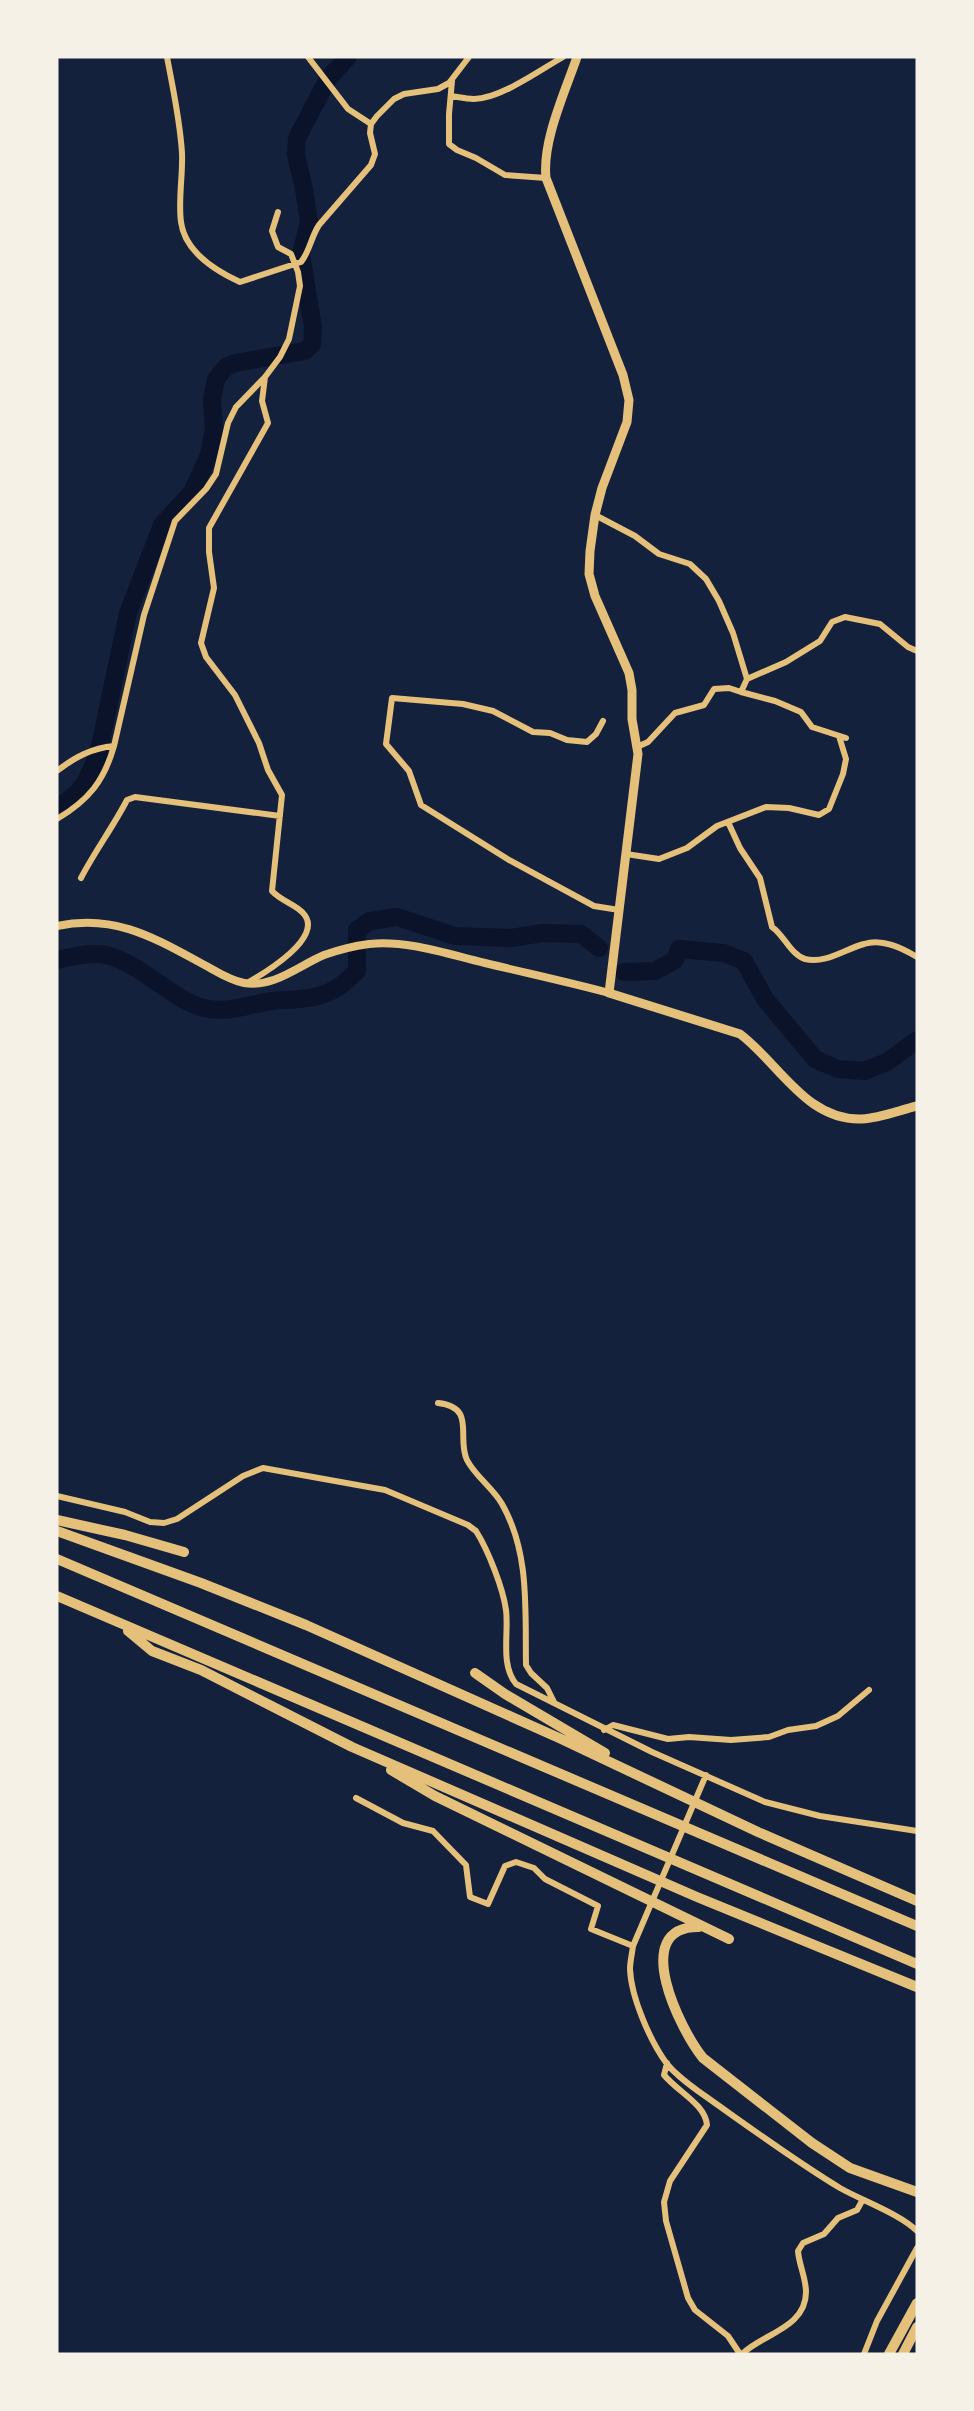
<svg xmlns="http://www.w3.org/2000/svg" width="974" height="2411" font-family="'PT Sans',sans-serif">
<rect width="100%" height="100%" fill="#14213d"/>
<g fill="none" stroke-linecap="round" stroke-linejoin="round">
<path stroke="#0b132b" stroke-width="18" d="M57,809L77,793L85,783L98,755L128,613L162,525L192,492L209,455L214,428L212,400L216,379L226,367L235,363L305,351L312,344L313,327L301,254L309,222L304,189L296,155L297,138L328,79L348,57
M57,960C70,957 84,953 98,954C132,955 170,999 204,1008C228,1014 249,1004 272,1001C293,999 318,1000 335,989C343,985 350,977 357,971V930L370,921L397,917L455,936L511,938L543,933L581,934L599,948
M624,972L655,971L675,960L679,949L724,953L744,961L765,999L815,1059L826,1064L838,1069L864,1071L887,1062L917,1040"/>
<path stroke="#e5c07b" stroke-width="6" d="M167,57C173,89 180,120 182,153C183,175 178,200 181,222C185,252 216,271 240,282L301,262C310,251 311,237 319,225L371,165L375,154L370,133L371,124L377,116L394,99L404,94L438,89L449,83L469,57
M308,57L348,109L371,124
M452,81L449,114V144L457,150L476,158L505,175L546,178
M451,96C458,97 466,99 474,99C500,99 540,70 563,57
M595,515L635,536L659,554L690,564L706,579L719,601L733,633L747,679
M741,692L775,701L801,712L812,727L846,738
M603,721L596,734L587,742L567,740L550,733L533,732L493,711L463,704L392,698L386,744L409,771L421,805L509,860L594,906L619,910
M637,747L648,742L675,713L704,705L714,689L729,688L741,692L747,679L786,662L820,641L832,622L845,617L880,624L908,647L917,651
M57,771C75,757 92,748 114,746L144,615L175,521L206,489L216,474L228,423L236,407L265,377L280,357L289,339L300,286L298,272L291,254L278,247L272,231L278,212
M57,819C89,800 104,781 114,746
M728,822L740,848L760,878L772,927C784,935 791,955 805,959C826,964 845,949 864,944C882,938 902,948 917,957
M626,854L659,859L687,848L717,826L766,807L789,808L819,815L829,809L843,774L846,759L839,736
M81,878C95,851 113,827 127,800L135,797L280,816
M247,983C263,974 326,937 303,913C295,904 281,901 272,891L282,795L268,770L259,743L235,695L206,657L201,643L214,588L209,552V528L268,423L262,401L265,377
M438,1403C477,1407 456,1438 467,1460C475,1476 493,1488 502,1504C530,1553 525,1610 526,1665L531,1673L547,1688L554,1702
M57,1496L125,1512L150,1522L164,1523L177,1519L243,1476L263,1468L385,1490L468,1525L476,1531C488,1550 503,1588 506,1610C509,1634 500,1664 516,1684L652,1752L765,1802L820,1816L917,1831
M604,1730L613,1725L668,1739L689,1737L731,1740L769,1737L788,1730L816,1726L838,1716L869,1690
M706,1775L633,1946C632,1954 630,1962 630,1969C631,1997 650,2041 667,2064C676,2075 687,2083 698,2091C745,2124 792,2159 840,2188C863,2201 900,2214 917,2231
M356,1798L403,1823L433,1831L466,1865L470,1897L488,1904L505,1866L516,1862L534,1868L545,1879L598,1906L591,1929L633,1946
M667,2063L664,2075C678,2092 705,2104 707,2125L670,2181L664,2202L666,2221L688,2298L695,2310L728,2336L740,2354
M742,2354C762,2334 806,2328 806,2292C806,2278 799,2265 798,2251L803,2243L824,2234L838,2218L857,2210L862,2201
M864,2354L877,2321L917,2248"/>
<path stroke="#e5c07b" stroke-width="8" d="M57,926C113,914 151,936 199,962C213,969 228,980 244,983C274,988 298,966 324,955C338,950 354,946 369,944C408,940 447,954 485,963C526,973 568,982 609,993"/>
<path stroke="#e5c07b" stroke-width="9" d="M577,57C565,92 542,141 546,178L623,375L629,400L627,422L602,488L595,515L590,551L589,574L595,596L629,673L632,690V719L638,754L609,993L740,1034C779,1063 806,1121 862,1119C880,1118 900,1110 917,1106"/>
<path stroke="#e5c07b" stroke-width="10" d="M57,1520L125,1535L184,1552
M57,1531L201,1583L306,1625L559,1738L758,1832L917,1901
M57,1559L917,1926
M57,1596L917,1964
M128,1631L152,1651L201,1670L352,1747L697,1897L917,1987
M475,1673L505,1694L605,1753
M391,1770L435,1796L729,1939
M699,1927C628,1926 681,2031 703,2058L812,2143L850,2168L917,2192
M889,2354L917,2303
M903,2354L917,2327"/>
</g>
<rect width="974" height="2411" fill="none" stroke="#f6f1e7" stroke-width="117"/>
</svg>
